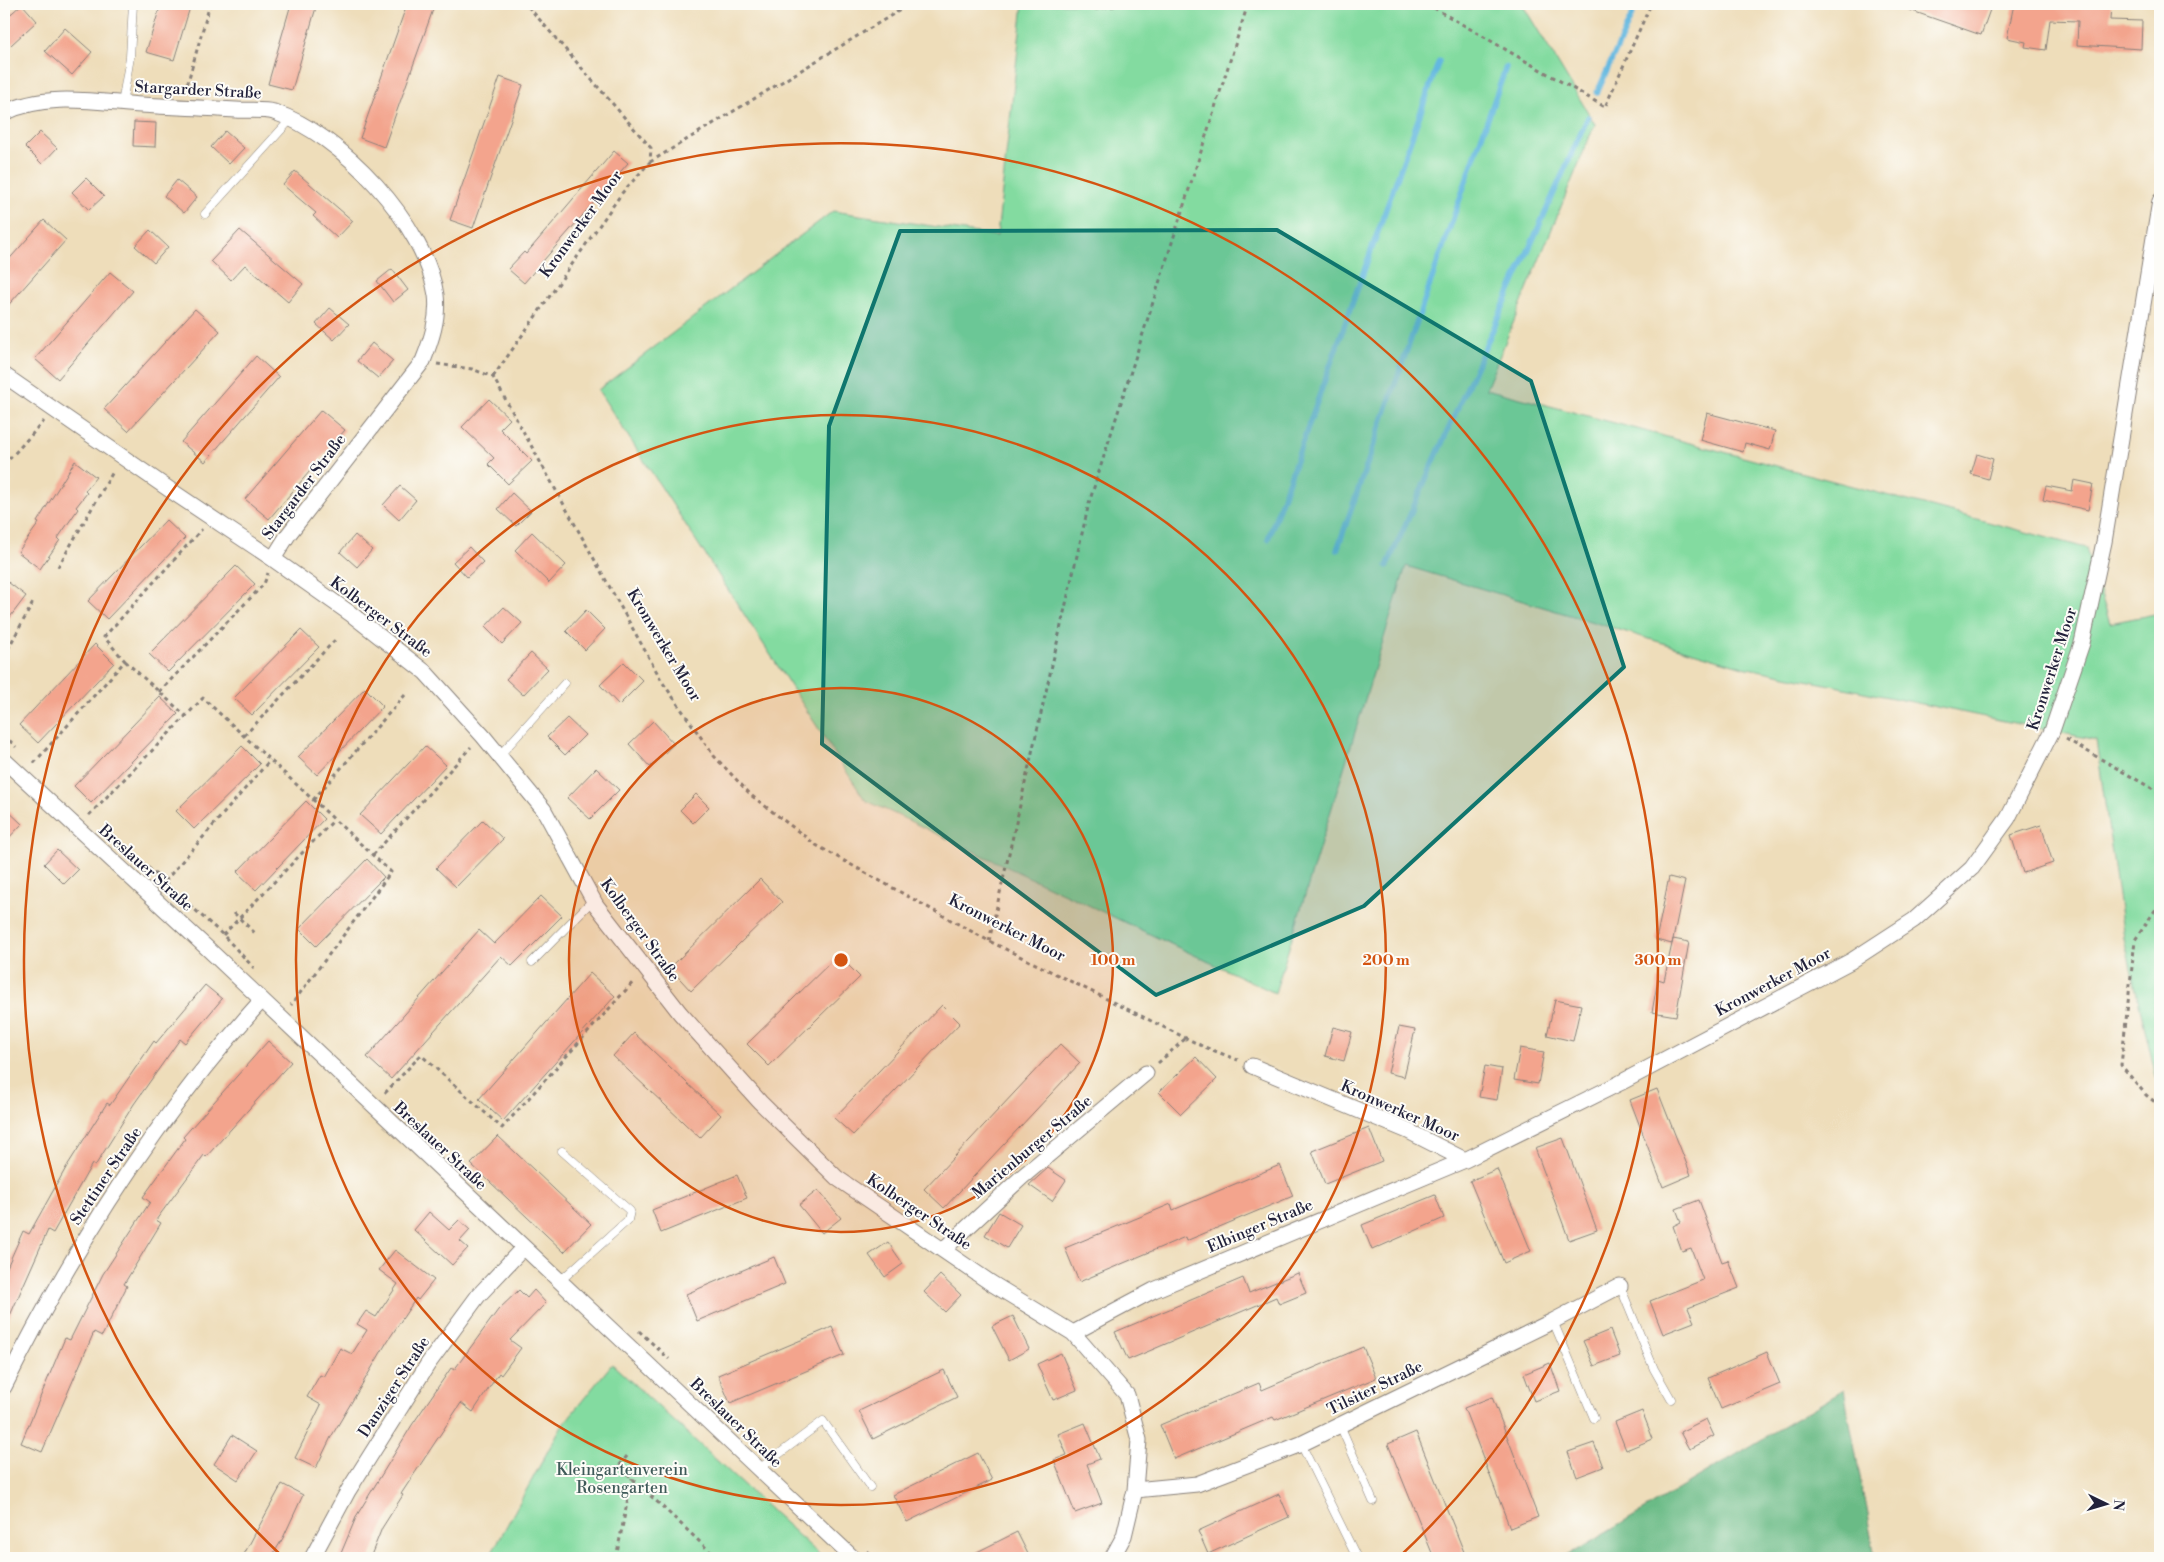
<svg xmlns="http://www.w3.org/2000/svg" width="2164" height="1562" font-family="'Libre Bodoni',serif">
<rect width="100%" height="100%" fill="#fdfcf7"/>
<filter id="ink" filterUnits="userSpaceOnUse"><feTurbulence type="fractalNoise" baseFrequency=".02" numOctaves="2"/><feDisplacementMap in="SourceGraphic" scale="10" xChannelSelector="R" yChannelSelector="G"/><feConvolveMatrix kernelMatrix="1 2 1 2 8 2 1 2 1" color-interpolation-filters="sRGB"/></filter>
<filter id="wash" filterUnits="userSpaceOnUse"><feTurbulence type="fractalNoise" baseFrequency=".0096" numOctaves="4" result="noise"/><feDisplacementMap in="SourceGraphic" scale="20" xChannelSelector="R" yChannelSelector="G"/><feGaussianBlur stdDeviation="1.12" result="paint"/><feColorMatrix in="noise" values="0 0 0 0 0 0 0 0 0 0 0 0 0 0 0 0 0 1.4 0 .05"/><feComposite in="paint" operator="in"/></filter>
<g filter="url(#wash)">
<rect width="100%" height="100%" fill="#eeddba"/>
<path fill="#83dba0" stroke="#527e6e" d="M1023,4H1522L1595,124L1486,389L2086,548L2110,623L2160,613V1094L2124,938L2096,740L1743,667L1406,566L1275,993L865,800L598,390L833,211L997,236Z
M612,1364L823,1558H489L561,1427Z"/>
<path fill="#6abb86" stroke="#466e60" d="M1844,1390L1875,1558H1564Z"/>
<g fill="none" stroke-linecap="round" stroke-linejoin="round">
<path stroke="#64b8e0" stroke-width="5.5" d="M1597,93L1637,4
M1268,539L1439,61
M1337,550L1506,67
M1387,566L1588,117"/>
</g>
<g id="blocks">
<path fill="#f3a48d" d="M22,4L37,21L11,45L4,38V20Z
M161,4H191L174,60L146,52Z
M291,4H317L292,90L268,84Z
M407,4H435L384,147L360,138Z
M1898,4H1992L1981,35L1898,6Z
M2014,4H2111L2110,20L2142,21L2141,49L2077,45L2078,21L2050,20L2046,50L2025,47L2026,42L2007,38Z
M65,28L92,52L72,75L45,51Z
M500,77L523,85L473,228L450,220Z
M134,122L156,123L155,147L133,146Z
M225,131L244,148L229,164L211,147Z
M40,132L57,148L42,164L25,147Z
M614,151L628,163L524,283L508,269L524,252L526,254Z
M295,171L353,221L337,238L313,216L316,213L283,185Z
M86,178L104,196L89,210L72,192Z
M177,180L197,197L184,213L164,196Z
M44,220L66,240L4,310V265Z
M150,230L168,247L154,263L135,246Z
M240,230L303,284L288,302L245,265L231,280L211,261Z
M392,269L408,290L393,302L377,281Z
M110,272L133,291L58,379L35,359Z
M330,308L349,324L334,340L316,324Z
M195,309L220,331L128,431L104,409Z
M372,343L393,361L378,378L357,361Z
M256,356L279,377L205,462L181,442Z
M489,399L510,419L500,429L532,461L508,484L488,464L494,458L462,427Z
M321,410L345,430L269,519L245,499Z
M1707,413L1775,431L1770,450L1745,443L1743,452L1700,440Z
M1977,454L1993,459L1988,479L1971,474Z
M75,461L96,477L85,491L87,493L76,507L78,509L58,538L60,540L40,569L18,552L39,523L37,522Z
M2074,480L2093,484L2088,510L2043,500L2046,486L2072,491Z
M400,486L416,500L399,520L383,505Z
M512,493L531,511L516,526L498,509Z
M166,520L185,538L107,619L88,601Z
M532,532L566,565L549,583L515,550Z
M355,535L372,550L357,567L340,552Z
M469,547L483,562L467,577L453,562Z
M236,566L255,584L168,672L149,654Z
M4,579L26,596L4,625Z
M504,607L522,623L502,644L485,627Z
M586,610L605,629L585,650L566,631Z
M301,630L319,647L252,715L234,698Z
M95,644L114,663L38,743L19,725Z
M531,653L548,669L523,695L506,679Z
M624,662L643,681L619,705L600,685Z
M365,688L383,706L317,775L298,757Z
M160,697L178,714L91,803L74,786Z
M567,718L585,735L565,755L547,737Z
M653,721L674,744L650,767L629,744Z
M242,746L260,764L194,829L176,811Z
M425,746L446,765L381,834L360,815Z
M596,768L619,790L590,819L567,798Z
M696,794L709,807L693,823L680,810Z
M306,801L324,819L256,890L237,872Z
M4,807L22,824L4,843Z
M483,820L503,839L456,887L436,868Z
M2041,825L2053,863L2023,873L2011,835Z
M57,850L78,870L64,884L44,864Z
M367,859L384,877L316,946L299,929Z
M1669,877L1685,881L1672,944L1656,940Z
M760,879L782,902L691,991L670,968Z
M541,896L562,916L512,966L501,956L391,1079L367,1057L479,930L494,944Z
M1673,939L1689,942L1676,1016L1652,1012L1658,979L1664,981Z
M838,955L860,977L769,1066L747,1044Z
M590,973L615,996L503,1121L479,1099Z
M205,985L222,999L185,1043L180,1039L134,1104L95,1166L92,1164L53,1233L48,1230L4,1329V1274L23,1231L29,1234L67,1166L107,1103L110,1105L154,1041L156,1043Z
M1555,1000L1581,1005L1573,1041L1547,1035Z
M942,1005L960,1023L853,1135L834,1118Z
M1333,1027L1352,1032L1344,1061L1325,1056Z
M1399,1027L1415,1030L1404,1077L1388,1073Z
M634,1033L721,1115L700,1138L613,1056Z
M268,1041L291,1062L206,1157L204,1155L156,1220L161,1223L124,1284L127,1286L102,1336L94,1332L42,1452L21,1443L65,1338L70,1340L103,1274L150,1202L143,1197L185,1139L183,1137Z
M1060,1044L1080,1063L944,1208L924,1189Z
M1520,1048L1544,1052L1538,1084L1514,1080Z
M1196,1057L1217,1079L1181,1114L1159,1092Z
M1485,1066L1502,1069L1497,1100L1479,1097Z
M1657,1089L1691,1175L1663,1187L1630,1100Z
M1369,1128L1382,1161L1325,1184L1312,1151Z
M498,1136L591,1224L564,1252L471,1164Z
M1563,1138L1597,1230L1569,1240L1535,1148Z
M1280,1165L1293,1196L1186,1241L1185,1237L1079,1282L1065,1248L1171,1204L1173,1210Z
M1048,1168L1066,1180L1052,1201L1029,1185Z
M1497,1169L1531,1251L1504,1263L1470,1181Z
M737,1175L747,1198L661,1233L652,1210Z
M818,1190L841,1218L822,1233L799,1205Z
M1435,1195L1444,1218L1372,1250L1362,1225Z
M1699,1200L1722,1262L1728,1260L1739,1288L1688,1308L1694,1322L1663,1334L1650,1301L1703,1280L1691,1248L1682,1251L1673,1226L1681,1222L1676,1209Z
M429,1212L449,1230L459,1220L470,1230L460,1241L468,1248L452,1265L414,1230Z
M999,1212L1021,1225L1007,1248L985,1235Z
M888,1242L903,1264L885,1277L869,1255Z
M395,1250L434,1280L418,1300L416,1298L387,1342L331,1437L316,1468L295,1458L321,1405L307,1397L320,1375L324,1377L340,1348L352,1354L367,1330L357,1324L366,1311L376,1317L398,1284L379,1270Z
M774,1257L785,1284L697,1321L686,1294Z
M1298,1273L1306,1293L1279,1304L1276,1297L1128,1360L1115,1332L1243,1278L1249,1293Z
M940,1275L961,1295L945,1312L924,1292Z
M519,1290L527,1298L534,1290L546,1303L510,1340L521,1348L501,1375L499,1373L473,1412L461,1403L401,1494L403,1495L382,1528L370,1558H339L357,1515L412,1425L451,1368L454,1370L498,1310Z
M1013,1316L1029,1349L1009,1360L992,1326Z
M832,1327L844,1355L730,1403L718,1375Z
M1610,1330L1620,1356L1594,1366L1583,1341Z
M1363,1347L1376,1378L1275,1420L1273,1417L1174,1459L1160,1425L1259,1383L1262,1390Z
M1767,1352L1780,1384L1721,1409L1708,1378Z
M1061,1353L1077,1390L1053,1400L1037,1364Z
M1550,1363L1560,1391L1534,1401L1524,1374Z
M944,1370L957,1397L873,1439L859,1411Z
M1492,1397L1538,1517L1510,1528L1464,1408Z
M1642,1411L1653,1439L1626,1450L1615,1422Z
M1706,1419L1714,1436L1689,1449L1680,1432Z
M1085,1423L1100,1459L1087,1464L1102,1503L1075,1513L1054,1460L1067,1455L1058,1434Z
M1416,1432L1464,1552L1448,1558H1434L1388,1444Z
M232,1435L257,1451L238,1480L214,1464Z
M1594,1443L1603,1467L1577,1477L1568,1452Z
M978,1453L992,1480L907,1522L893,1495Z
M282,1484L303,1495L283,1538L271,1558H242Z
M1279,1494L1289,1517L1208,1554L1198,1531Z
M1017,1532L1030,1558H965Z"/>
</g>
</g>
<g filter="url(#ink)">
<use href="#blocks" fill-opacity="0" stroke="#88807a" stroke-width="1"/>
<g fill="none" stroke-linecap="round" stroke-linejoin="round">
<defs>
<path id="service" d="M122,104L130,57L133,4
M205,214L290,120
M499,756L565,683
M532,962L593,900
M559,1282L628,1220L630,1211L562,1151
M1620,1286L1654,1369L1671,1399
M1553,1321L1594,1418
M1340,1425L1373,1501
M1301,1444L1357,1558
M759,1469L823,1421L870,1487"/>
<path id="minor" d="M4,113C45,92 97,102 141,105C173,107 204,108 236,110C247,111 263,109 274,112C341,134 425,224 436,295C439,318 431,341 423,361L288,535L273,559
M4,375L176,494L273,559L351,614L425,672L483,736L544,810L596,905L680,1013L760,1102L837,1178L991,1283L1073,1333L1127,1395L1139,1440L1135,1490L1124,1536L1112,1558
M4,760L206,947L853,1558
M1252,1066L1408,1131L1465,1160
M943,1250L1022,1177L1146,1073
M1073,1333L1154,1290L1465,1160L1620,1083L1851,961L1914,920L1972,868L2008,818L2052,731L2082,643L2104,542L2160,201
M4,1387C73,1248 158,1115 262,1000
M1135,1490L1197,1484L1301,1444L1553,1321L1620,1286
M312,1558L348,1491L428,1364L478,1296L523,1248"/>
</defs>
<use href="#service" stroke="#88807a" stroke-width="9"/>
<use href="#minor" stroke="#88807a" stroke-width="17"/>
<path stroke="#88807a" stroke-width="3" stroke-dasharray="4 4" stroke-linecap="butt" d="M1063,4L1097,9L1125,4
M1427,4L1605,107L1651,4
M185,92L210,4
M650,162L910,4
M437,364L472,369L493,377L663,683L714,756L752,796L816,845L873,877L989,941L1202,1046L1238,1060
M493,377L622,193L650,162L651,148L526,4
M4,465L44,421
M58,567L114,470
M4,656L34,601
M125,661L186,716L203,698L391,872L291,1005
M159,692L264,584L268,573
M4,735L16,747
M244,736L336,639
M2066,739L2160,793
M34,763L125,661L104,637L202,529
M313,800L405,695
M89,815L186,716
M124,846L223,935L254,968
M373,855L471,747
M165,881L270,760
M2160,903L2135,940L2121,1065L2146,1095L2160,1106
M234,913L257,935
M223,935L334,820
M989,941L1089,503L1248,4
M1158,1063L1186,1038
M385,1093L421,1055L502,1128L634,981
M639,1331L669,1359
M627,1456L619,1466L717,1558
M867,1551L876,1558
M616,1558L632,1478"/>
<use href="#service" stroke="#fff" stroke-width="8"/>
<use href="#minor" stroke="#fff" stroke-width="15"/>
</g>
</g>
<path fill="#0f766e" fill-opacity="0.2" stroke="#0f766e" stroke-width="4" stroke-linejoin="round" d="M1277,230L1531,381L1624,667L1364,906L1156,995L822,744L829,426L900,231Z"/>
<circle cx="841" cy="960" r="272" fill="#d45411" fill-opacity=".12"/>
<g fill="none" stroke="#d45411" stroke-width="2.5">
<circle cx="841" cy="960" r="272"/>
<circle cx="841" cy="960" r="545"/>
<path d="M284 1558A817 817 0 1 1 1398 1558"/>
</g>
<g text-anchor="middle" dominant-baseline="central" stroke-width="4" stroke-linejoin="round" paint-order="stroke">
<g font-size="16" fill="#22223b" stroke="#fdfcf7">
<text transform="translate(198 90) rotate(3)">Stargarder Straße</text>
<text transform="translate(581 224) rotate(-54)">Kronwerker Moor</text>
<text transform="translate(304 487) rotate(-53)">Stargarder Straße</text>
<text transform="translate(381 617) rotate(37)">Kolberger Straße</text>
<text transform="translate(664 645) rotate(59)">Kronwerker Moor</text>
<text transform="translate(2052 669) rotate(-72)">Kronwerker Moor</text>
<text transform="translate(146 868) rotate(42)">Breslauer Straße</text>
<text transform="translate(1007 928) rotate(27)">Kronwerker Moor</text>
<text transform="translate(640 930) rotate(54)">Kolberger Straße</text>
<text transform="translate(1773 982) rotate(-28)">Kronwerker Moor</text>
<text transform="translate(1400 1111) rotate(24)">Kronwerker Moor</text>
<text transform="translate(440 1146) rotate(43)">Breslauer Straße</text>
<text transform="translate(1032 1147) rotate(-40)">Marienburger Straße</text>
<text transform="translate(106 1176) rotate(-56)">Stettiner Straße</text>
<text transform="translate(919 1212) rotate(34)">Kolberger Straße</text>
<text transform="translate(1260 1226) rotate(-23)">Elbinger Straße</text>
<text transform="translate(394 1387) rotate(-57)">Danziger Straße</text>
<text transform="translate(1375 1388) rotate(-26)">Tilsiter Straße</text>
<text transform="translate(736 1423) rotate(44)">Breslauer Straße</text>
</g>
<g font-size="16" fill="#3f5a59" stroke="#fdfcf7">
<text x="622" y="1470">Kleingartenverein<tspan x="622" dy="18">Rosengarten</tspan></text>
</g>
</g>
<circle cx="841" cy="960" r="8" fill="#d45411" stroke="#fdfcf7" stroke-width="2.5"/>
<g font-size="15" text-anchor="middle" font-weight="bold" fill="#d45411" stroke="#fdfcf7" stroke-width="4" stroke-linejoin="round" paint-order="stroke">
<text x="1113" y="965">100 m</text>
<text x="1386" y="965">200 m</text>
<text x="1658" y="965">300 m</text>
</g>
<rect width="2164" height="1562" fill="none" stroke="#fdfcf7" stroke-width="20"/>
<g transform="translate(2106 1504) rotate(95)" stroke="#fdfcf7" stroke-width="4" paint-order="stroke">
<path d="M0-4L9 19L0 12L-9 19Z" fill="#22223b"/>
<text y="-8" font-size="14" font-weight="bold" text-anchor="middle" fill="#22223b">N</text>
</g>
</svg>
